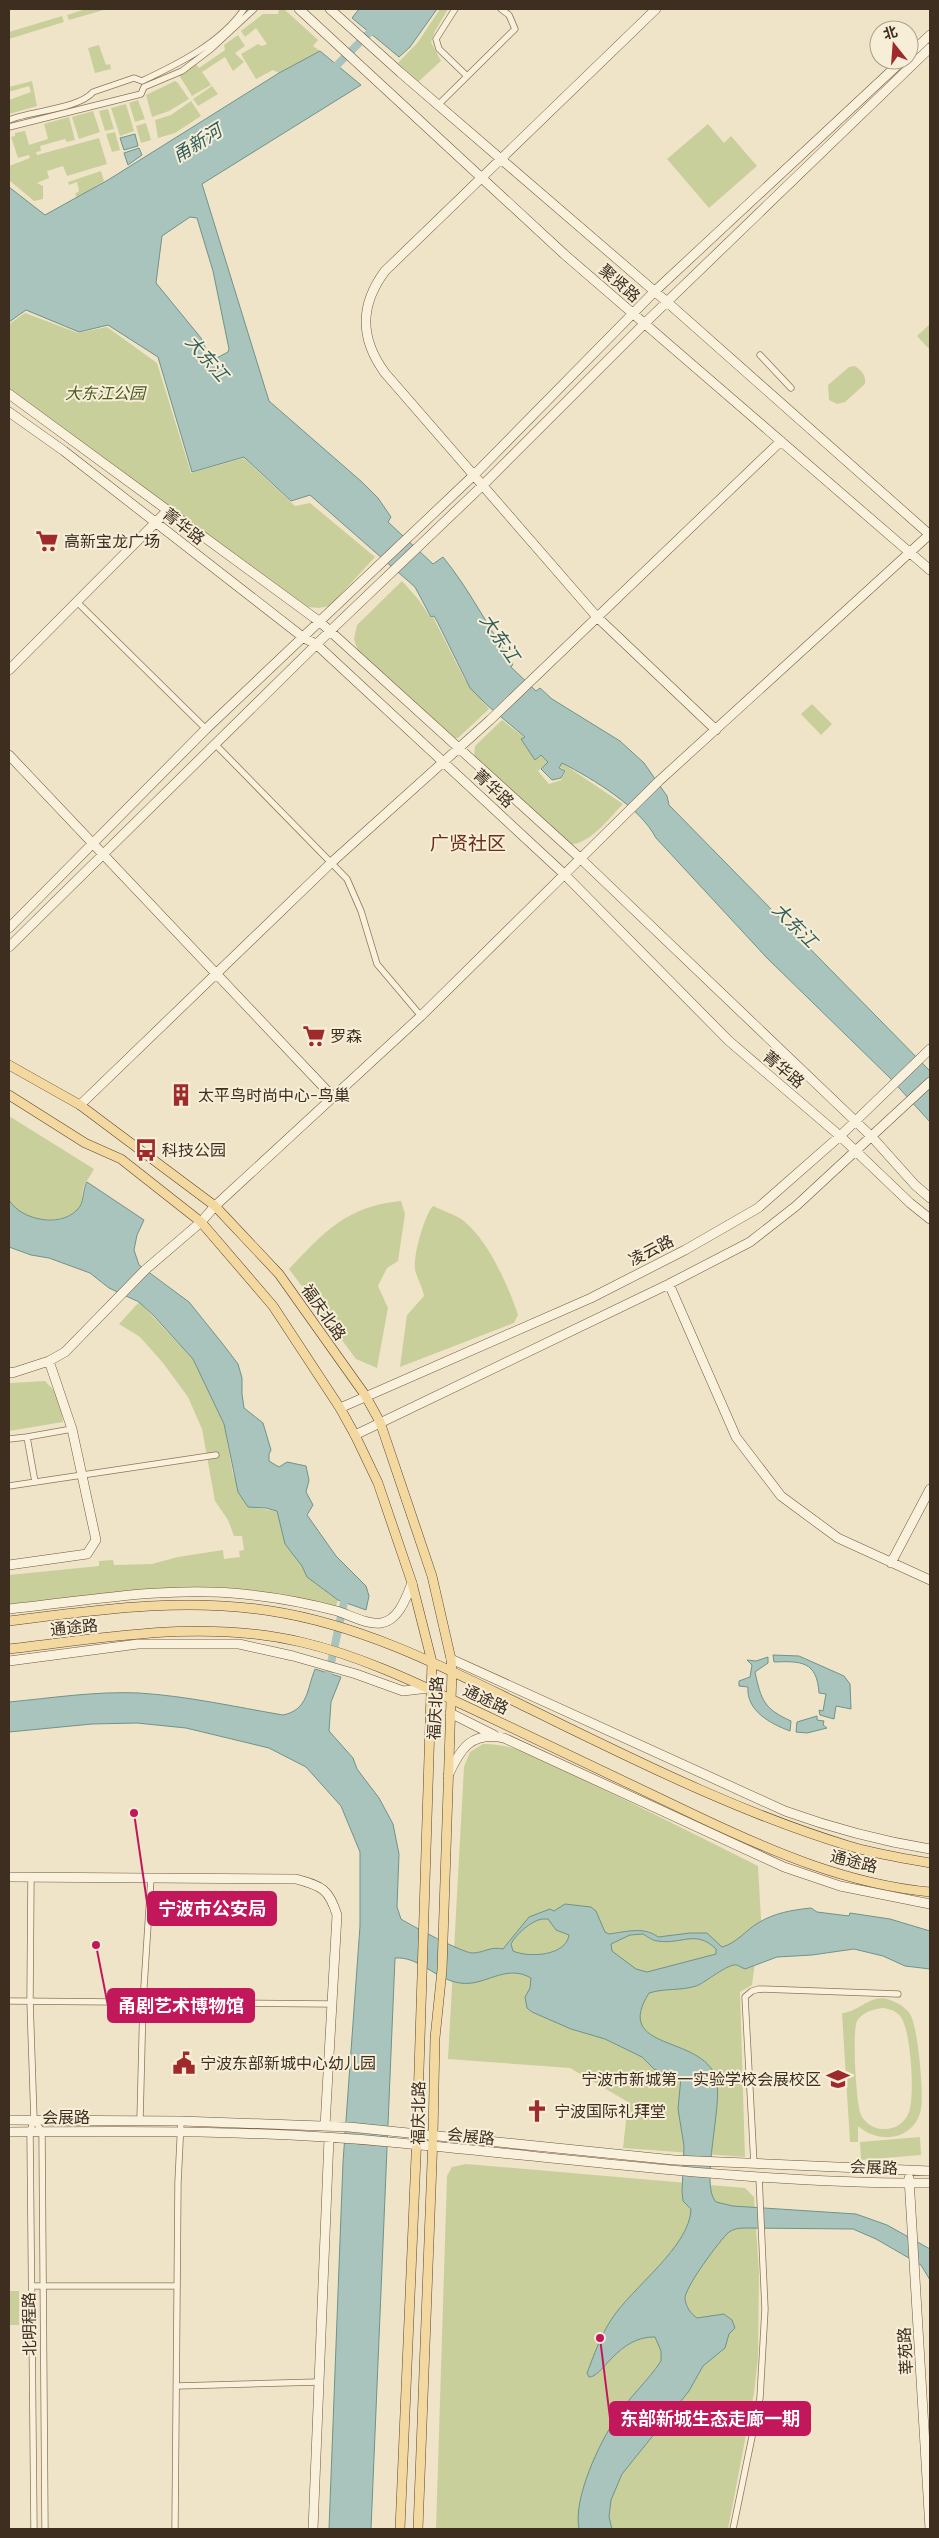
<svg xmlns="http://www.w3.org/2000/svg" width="939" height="2538" font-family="Lora,'Noto Sans SC',serif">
<rect width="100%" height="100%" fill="#f0e4c8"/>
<path fill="#c9cf9b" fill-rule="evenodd" d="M86,9H107L69,20L67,15Z
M279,9L285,10L318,40L313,46L320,51L279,73L273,70L256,79L241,54L258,44L262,46L267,44L256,28L245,37L241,31L263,14H278Z
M440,9H448L435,31L431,42L441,61L418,82L398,63L418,42Z
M62,16L64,22L9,39V32Z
M238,35L245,46L235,53L244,62L233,71L225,57L202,72L211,85L192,96L179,75L196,64L199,68L225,50L224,45Z
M99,45L106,65L110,64L111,69L95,73L88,48Z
M32,81L37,106L9,114V100L31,92L29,86L9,92V87Z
M175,81L178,83L189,99L169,111L152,117L146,95Z
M212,86L218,94L198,106L193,99Z
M138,100L145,119L135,122L129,103Z
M191,101L201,116L175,133L158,138L155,120L171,115Z
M126,104L134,131L120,136L111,108Z
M108,109L114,129L105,131L99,111Z
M93,111L100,132L79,139L72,117Z
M69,117L75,140L67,142L65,139L40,146L41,151L36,152L37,155L99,138L107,164L67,176L63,166L47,171L49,178L37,183L43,186V199L34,201L9,180V166L30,158L29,155L18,158L11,137L15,136V133L25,131L29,145L48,139L44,124Z
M146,123L151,140L141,143L136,126Z
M708,124L724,143L731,136L757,166L709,208L667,159Z
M115,132L120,150L112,152L106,134Z
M101,171L104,181L77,198L75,194L79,191L77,182L69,185L68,182Z
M25,313L78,333L107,327L157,363L191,473L244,458L295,506L310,503L375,557L330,606L319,608L308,607L61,429L9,389V324Z
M930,324V350L917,336Z
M855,366C862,371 866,375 865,384L845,402L837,404L829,400L828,385L849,367Z
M402,581L418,599L431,618L433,617L465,680L489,709L458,738H452L359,654L354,639L357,625Z
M812,704L832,724L821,735L801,714Z
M502,720L524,737L521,739L535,760L541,755L548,762L538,771L549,784L561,780L566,771L560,767L562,763L623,804C608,819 592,843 569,845L478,762L474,755L475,746Z
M9,1116L94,1169C91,1175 87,1180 84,1186C81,1194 84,1201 78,1209C69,1221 39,1222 26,1216C19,1213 12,1206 9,1200Z
M401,1201L405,1214L398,1261L387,1268L378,1286L388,1308L377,1368L356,1359L289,1269C324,1232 347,1206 401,1201Z
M433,1206C441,1210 450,1213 458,1217C486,1234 508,1285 518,1315L514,1323L400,1367L407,1315L424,1296C422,1286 417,1278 415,1270C413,1256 424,1216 433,1206Z
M139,1302L193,1359L224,1424L233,1474L248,1507L277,1511L285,1544L302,1566L307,1577L338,1600L336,1606C294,1597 250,1587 207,1587C140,1587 75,1598 9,1604V1575L99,1566V1561L113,1560L114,1565L152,1564L178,1557L223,1550L224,1559L240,1557L239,1551L244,1550L242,1536H234L228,1520L215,1501L202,1429L188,1397L163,1363L140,1337L119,1324Z
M45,1381L59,1396L63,1422L9,1431V1383Z
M483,1744C519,1743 554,1766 586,1781C644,1809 701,1837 758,1866L761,1919L752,1985L740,1992L745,2157L623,2148L628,2102L570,2068L448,2059L464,1767L470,1752Z
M884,1998C894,2001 904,2005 910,2014C918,2026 924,2094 921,2109C915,2140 879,2145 858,2126V2142H850L842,2013C858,2012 866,1998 884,1998ZM883,2008C890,2009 896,2011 900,2016C911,2028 915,2096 909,2112C905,2123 894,2130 883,2129C874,2129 865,2123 861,2115C856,2105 852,2031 857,2021C863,2012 873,2009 883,2008Z
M920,2137L921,2155L861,2160L860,2142Z
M466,2164L745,2188L754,2197L759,2273L758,2358L754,2393L728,2529H436L447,2176L452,2167Z
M19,2291V2325H9V2291Z"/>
<path fill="#a9c4bc" stroke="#6f938a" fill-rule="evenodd" d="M359,9H437L410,47L399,57L352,18Z
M320,51L361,85L202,184L269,401L362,482L378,498L391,517L388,522L433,564L443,557C470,590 489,629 513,664L511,667L536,691L540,688L552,699L620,741L644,763L667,796L669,805L930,1071V1122L890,1078L767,958L656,838C640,807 593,779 562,763L559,768L565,771L561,778L552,780L541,769L548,762L541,755L535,760L521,739L525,737L488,706L470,688L437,621L434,616L431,617L415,587L310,495L291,501L244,457L192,472L158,357L108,325L79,332L26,310L9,322V187L45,215L108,180L279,73ZM190,217L197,218L213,271L229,349L228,352L211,361L201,338L156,283L162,236Z
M135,134L138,146L124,150L120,138Z
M139,148L142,155L128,165L124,153Z
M87,1182L144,1220L137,1235L134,1250L139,1265L189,1302L222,1343L238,1364L242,1378V1394L244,1408L263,1423L271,1450L269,1454V1461L279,1467L287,1462L306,1466L309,1480L306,1492L313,1505L307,1515L336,1556L366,1586L369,1596L366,1610L338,1600L307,1577L302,1566L285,1544L277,1511L266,1508L248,1507L238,1492L224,1424L193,1359L154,1316L139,1302L109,1288L90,1273L49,1258L31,1255L9,1247V1200C21,1220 59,1228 77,1210C85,1203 82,1190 87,1182Z
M773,1655L799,1656L844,1676L850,1684L851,1709L836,1706L834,1719L820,1715L819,1710L823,1711L826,1694L819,1693C817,1661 801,1661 774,1662Z
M768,1657V1663L755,1672C761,1700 764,1709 791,1721L790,1731C771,1724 746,1711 748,1687L739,1686V1681L750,1677L752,1665L747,1660L756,1661Z
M315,1669L341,1677L331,1702L329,1731L353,1758L357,1769L379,1798L393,1824L399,1854L397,1907L401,1919C412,1926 461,1952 472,1953C484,1953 490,1946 503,1949L529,1917L550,1909L554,1911L565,1904L591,1907L596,1911L605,1932L609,1934C625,1932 644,1926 658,1937L690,1933H707L722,1947C737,1943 746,1930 758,1923C774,1913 792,1910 811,1908L817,1912L849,1916L850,1913L890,1919L930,1931V1969L905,1966L883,1956L854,1949L812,1955L777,1957L745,1969C742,1968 740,1966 737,1965C728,1963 705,1983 696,1986C680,1991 665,1988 649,1993C612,2052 702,2034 716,2078C724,2103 699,2185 716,2202L733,2206L856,2214L887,2225L930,2249V2280L921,2265L876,2239L853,2229L744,2228C739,2228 733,2229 729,2232C720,2240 684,2288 685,2299C686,2307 691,2314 697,2318L724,2314L732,2320L735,2328L729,2334L725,2348L703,2366L689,2391L622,2474L611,2500L609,2517L612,2529H579C573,2498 599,2444 616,2418C629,2397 648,2381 661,2361V2351L655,2337C618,2336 602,2378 589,2377L587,2373C594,2355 600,2337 611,2320C631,2288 690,2247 691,2209L683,2201L682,2192L684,2146L678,2109L681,2077L671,2076L654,2069L642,2057L605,2039L571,2029L532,2012L527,2008L525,1997L530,1988L531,1978C505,1963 485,1987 460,1983C436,1980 419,1956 395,1958L371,2529H329L343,2162L360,1926V1852L341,1806L306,1767L269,1748L186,1728L137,1723L92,1724L9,1732V1702C52,1698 96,1691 139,1693C187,1696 236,1707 283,1715C308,1710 307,1689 315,1669ZM542,1919H548L556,1930L569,1935C566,1956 529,1958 513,1951L511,1944C516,1934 531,1921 542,1919ZM643,1934C648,1937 653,1941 658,1941C681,1945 696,1929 716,1949V1954L647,1972L636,1969L612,1951L611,1944L630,1935Z
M817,1716V1720L824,1721L823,1725L827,1728L807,1733L796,1732L797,1722Z"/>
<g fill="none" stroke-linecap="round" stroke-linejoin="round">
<path stroke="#a9c4bc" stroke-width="8" d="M330,72L381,21L387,9
M327,1682L346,1593"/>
<defs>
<path id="street" d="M455,9L436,39L439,49L467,76
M438,105L515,29L509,15L501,9
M9,120C30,111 79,109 93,92L134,78L142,81C178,64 221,43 244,9
M9,127L141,94L144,87L182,71L211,49L254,9
M760,355L791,388
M77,602L206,729
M215,744L347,879L361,911L377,964L421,1016
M27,1437L72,1429
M9,1439L27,1437L35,1482
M9,1486L216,1455
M31,1877L30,2001L34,2120L30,2131L34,2529
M9,2001L330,2004
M34,2120L42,2131L45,2529
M140,2120L143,2002L151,1878
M754,2164L745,1997L752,1991L759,1989L898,1994
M32,2286H177
M177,2386L318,2382
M175,2529L178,2182L181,2121
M733,2529L760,2398L765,2309L759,2177"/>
<path id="secondary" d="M299,9L564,254L930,570
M330,9L401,73L667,302L930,535
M656,9L385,271C359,306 360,339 385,373L597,617L716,730
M909,55L930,35
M9,394L320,622L581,859L872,1137L915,1185L930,1198
M9,412L64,451L304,638L316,644L564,874L729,1041L840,1136L910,1203L930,1219
M9,670L167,511
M9,755L333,1097
M9,928L206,729L474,475L655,291L903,60
M9,947L329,632L483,485L645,323L930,48
M80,1105L332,862L490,720L781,441
M669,1284L736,1437L781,1496L838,1538L930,1580
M9,1372L12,1373L49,1361L65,1352L145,1270L201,1222L215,1206L421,1016L659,781L930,534
M340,1408L591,1298L685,1250L758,1208L840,1136L930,1049
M355,1435L669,1284L750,1242L796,1206L930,1082
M891,1563L930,1489
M9,1565L87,1554L96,1540L72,1429L49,1361
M9,1609C86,1601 166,1586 243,1594C274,1597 307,1603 337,1611C350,1615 367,1625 381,1623C399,1620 406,1598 412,1583
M451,1659L785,1811C832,1828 881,1841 930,1849
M9,1661L138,1644H239L293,1656L356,1674L403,1691L429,1688
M450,1713L494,1735
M448,1776C460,1749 471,1731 504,1738L784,1867L840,1886L930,1904
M9,1877L296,1879C322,1886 329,1889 337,1915L325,2126
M9,2120L181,2121L349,2127L674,2160L930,2171
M9,2132C135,2131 263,2130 389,2142C569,2158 749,2184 930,2183
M909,2178L930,2529
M313,2529L329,2138"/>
<path id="primary" d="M9,1065L80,1105L215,1206L279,1274L365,1395L380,1422L432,1576L451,1659L452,1671L442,1970L435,2038L433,2136L418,2529
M9,1095L85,1143L121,1159L201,1222L273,1306L340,1408L355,1435L378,1483L412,1583L432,1662L417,2133L400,2529
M9,1621C97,1610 183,1597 271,1611C362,1625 444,1667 526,1707C631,1758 737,1812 849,1846C875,1854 903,1858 930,1863
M9,1649C105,1638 204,1619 301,1642C366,1657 427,1688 487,1716C557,1750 628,1783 699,1817C773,1852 847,1884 930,1892"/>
</defs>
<use href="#street" stroke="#8d765c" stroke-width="7"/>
<use href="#secondary" stroke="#6f573f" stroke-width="10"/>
<use href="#primary" stroke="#5b4430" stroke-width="10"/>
<use href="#street" stroke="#faf1dc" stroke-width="5.5"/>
<use href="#secondary" stroke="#faf1dc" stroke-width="9"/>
<use href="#primary" stroke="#f3d9a0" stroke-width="9"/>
</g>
<defs>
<symbol id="supermarket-bare" viewBox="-9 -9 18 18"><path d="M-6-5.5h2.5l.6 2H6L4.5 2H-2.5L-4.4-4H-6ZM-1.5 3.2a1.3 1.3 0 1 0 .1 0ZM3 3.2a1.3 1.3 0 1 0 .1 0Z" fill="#9e2a2b" stroke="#f7eed8" stroke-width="2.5" paint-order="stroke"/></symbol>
<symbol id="building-bare" viewBox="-9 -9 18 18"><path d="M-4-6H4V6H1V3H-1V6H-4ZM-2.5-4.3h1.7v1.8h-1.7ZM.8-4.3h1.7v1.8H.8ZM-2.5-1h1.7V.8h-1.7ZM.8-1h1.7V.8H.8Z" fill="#9e2a2b" stroke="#f7eed8" stroke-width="2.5" paint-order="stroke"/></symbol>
<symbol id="bus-bare" viewBox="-9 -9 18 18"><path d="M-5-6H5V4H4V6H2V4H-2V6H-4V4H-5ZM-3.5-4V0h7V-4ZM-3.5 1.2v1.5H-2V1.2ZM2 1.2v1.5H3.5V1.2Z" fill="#9e2a2b" stroke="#f7eed8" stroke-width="2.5" paint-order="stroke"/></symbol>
<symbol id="civic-bare" viewBox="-9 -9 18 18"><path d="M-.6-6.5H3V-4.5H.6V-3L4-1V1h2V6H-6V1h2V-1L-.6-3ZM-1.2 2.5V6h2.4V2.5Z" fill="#9e2a2b" stroke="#f7eed8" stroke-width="2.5" paint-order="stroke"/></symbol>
<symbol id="school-bare" viewBox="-9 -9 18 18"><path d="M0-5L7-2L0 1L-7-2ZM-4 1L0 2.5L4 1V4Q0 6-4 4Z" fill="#9e2a2b" stroke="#f7eed8" stroke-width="2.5" paint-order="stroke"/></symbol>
<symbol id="church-bare" viewBox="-9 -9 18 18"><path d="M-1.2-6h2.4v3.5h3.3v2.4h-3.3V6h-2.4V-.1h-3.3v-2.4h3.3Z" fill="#9e2a2b" stroke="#f7eed8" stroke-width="2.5" paint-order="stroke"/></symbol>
</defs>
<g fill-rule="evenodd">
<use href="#supermarket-bare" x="31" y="525" width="32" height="32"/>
<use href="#supermarket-bare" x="298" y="1020" width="32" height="32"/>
<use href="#building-bare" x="165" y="1079" width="32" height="32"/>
<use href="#bus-bare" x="130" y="1134" width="32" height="32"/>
<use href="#civic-bare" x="168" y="2047" width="32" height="32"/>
<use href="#school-bare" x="822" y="2063" width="32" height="32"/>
<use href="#church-bare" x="521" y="2095" width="32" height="32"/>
</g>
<g text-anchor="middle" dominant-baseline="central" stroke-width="4" stroke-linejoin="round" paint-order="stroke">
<g font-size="16" fill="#3d2e20" stroke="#f7eed8">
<text transform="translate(620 283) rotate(41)">聚贤路</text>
<text transform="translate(184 526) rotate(38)">菁华路</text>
<text transform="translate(494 788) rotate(43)">菁华路</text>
<text transform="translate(784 1069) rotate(40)">菁华路</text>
<text transform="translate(651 1250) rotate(-27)">凌云路</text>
<text transform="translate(324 1312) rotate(55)">福庆北路</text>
<text transform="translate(74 1627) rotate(-6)">通途路</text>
<text transform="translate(486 1699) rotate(25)">通途路</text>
<text transform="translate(435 1708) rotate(-87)">福庆北路</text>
<text transform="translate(854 1861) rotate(14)">通途路</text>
<text transform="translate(418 2113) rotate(-89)">福庆北路</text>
<text x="66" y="2117">会展路</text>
<text transform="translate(471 2136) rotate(6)">会展路</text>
<text transform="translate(874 2167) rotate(2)">会展路</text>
<text transform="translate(29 2324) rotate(-91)">北明程路</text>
<text transform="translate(905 2351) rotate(-93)">莘苑路</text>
</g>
<g font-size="16" font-style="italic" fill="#4d5a26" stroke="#f7eed8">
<text x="105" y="393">大东江公园</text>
</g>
<g font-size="16" fill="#3d2e20" stroke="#f7eed8" text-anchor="start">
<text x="64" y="541">高新宝龙广场</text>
<text x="330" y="1036">罗森</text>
<text x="198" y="1095">太平鸟时尚中心-鸟巢</text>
<text x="162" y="1150">科技公园</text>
<text x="200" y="2063">宁波东部新城中心幼儿园</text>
<text x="821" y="2079" text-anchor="end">宁波市新城第一实验学校会展校区</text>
<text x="554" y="2111">宁波国际礼拜堂</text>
</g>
<g font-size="18" font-style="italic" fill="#2f5d5a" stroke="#f7eed8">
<text transform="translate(197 143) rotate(-32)">甬新河</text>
<text transform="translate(207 358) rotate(49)">大东江</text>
<text transform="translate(500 638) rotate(55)">大东江</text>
<text transform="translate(795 925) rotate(45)">大东江</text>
</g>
<g font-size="19" fill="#6b2e1e" stroke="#f7eed8">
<text x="468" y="843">广贤社区</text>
</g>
</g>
<path fill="none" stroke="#c2185b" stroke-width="2" d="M134 1813L148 1909M96 1945L108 2006M600 2338L610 2418"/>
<g fill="#c2185b" stroke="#f7eed8" stroke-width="2">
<circle cx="134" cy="1813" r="5"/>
<circle cx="96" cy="1945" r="5"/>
<circle cx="600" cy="2338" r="5"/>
</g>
<g fill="#c2185b" stroke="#c2185b" stroke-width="2">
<rect x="148" y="1892" width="128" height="33" rx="5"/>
<rect x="108" y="1989" width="146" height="33" rx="5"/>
<rect x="610" y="2402" width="200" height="33" rx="5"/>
</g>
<g font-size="18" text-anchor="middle" font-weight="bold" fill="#fff">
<text x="212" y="1915">宁波市公安局</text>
<text x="181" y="2012">甬剧艺术博物馆</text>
<text x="710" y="2425">东部新城生态走廊一期</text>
</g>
<rect width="939" height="2538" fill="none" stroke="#3d2e20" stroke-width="20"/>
<g transform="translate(894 45) rotate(343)"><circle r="24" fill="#f7eed8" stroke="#ada18e"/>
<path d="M0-4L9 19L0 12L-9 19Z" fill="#9e2a2b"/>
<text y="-8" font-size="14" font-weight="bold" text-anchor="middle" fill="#3d2e20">北</text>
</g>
</svg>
